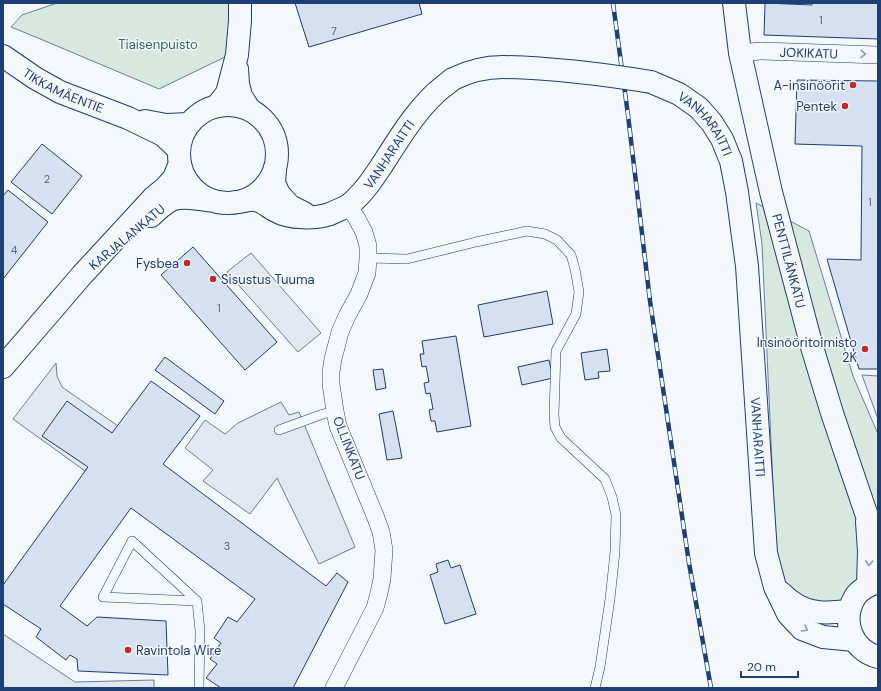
<svg xmlns="http://www.w3.org/2000/svg" width="881" height="691" font-family="'DM Sans',sans-serif">
<rect width="100%" height="100%" fill="#f4f7fb"/>
<path fill="#d7e8df" stroke="#687fa3" d="M57,3H231L227,56L159,89L38,38L11,27L22,15Z
M756,203L809,231L853,376L878,434V580L842,605L826,607L799,597L784,580L776,550L762,244Z"/>
<path fill="#e3e8f0" stroke="#687fa3" d="M251,253L321,333L298,352L227,272Z
M56,363L57,376L62,387L118,426L85,471L13,419Z
M862,375L878,376V419Z
M281,402L289,415L299,412L355,547L319,564L277,478L250,514L203,481L213,470L185,448L205,420L225,434L238,423Z
M3,634L75,682L154,680V688H3Z"/>
<path fill="#d5e0f0" stroke="#1d3f73" d="M295,3H419L422,14L309,47Z
M765,3L812,5V3H878V39L764,35Z
M797,80L878,81V369H859L827,259L861,260L862,146L795,144Z
M42,144L82,176L52,214L11,182Z
M8,190L48,222L3,279V196Z
M193,247L277,342L245,370L161,275Z
M547,291L553,324L484,337L478,305Z
M456,336L471,426L437,432L435,421H431L429,410L433,409L430,393L426,394L424,383L429,382L426,366L422,367L420,354H424L422,341Z
M607,349L610,371L598,372L599,378L585,380L581,353Z
M165,357L224,401L215,414L155,370Z
M549,360L553,378L522,385L518,367Z
M383,369L386,388L376,390L373,370Z
M151,381L200,416L163,464L326,586L337,573L348,582L293,688H221L206,678L217,664L210,659L221,643L214,638L228,617L237,622L255,599L131,508L60,606L87,626L97,617L166,621L168,675L78,671L77,659L70,655L66,660L36,637L41,629L3,604V585L88,467L42,436L67,401L112,433Z
M393,411L402,458L387,460L379,414Z
M448,560L451,568L460,565L476,614L445,624L430,575L438,572L436,564Z"/>
<g fill="none" stroke-linecap="round" stroke-linejoin="round">
<defs>
<path id="lane" d="M368,258L407,259L476,242L527,231L545,234L557,240L571,255L575,269L579,292L576,314L556,351L554,415L555,427L561,438L605,479L612,497L616,515L615,552L610,599L600,667L595,688
M279,430L323,414L335,411
M197,601L103,597L132,541L197,601L200,631L199,688"/>
<g id="street">
<path id="s1" d="M740,53L761,51L878,55"/>
<path d="M334,688L375,608L379,593L382,579L384,550L381,532L376,518L338,426L335,411L331,384V372L333,359L340,332L347,316L359,294L367,273L368,258V246L364,232L357,219L348,205"/>
</g>
<g id="secondary">
<path id="s2" d="M734,3L740,53L771,192L812,347L832,413L866,513L878,540"/>
<path id="s3" d="M3,56L35,78L60,92L128,118L163,135L179,150"/>
<path d="M237,69L238,84L241,96L250,110"/>
<path id="s4" d="M651,82L679,94L699,108L712,123L722,139L731,161L737,192L747,266L766,553L775,587L788,614L802,629L823,637L854,640"/>
<path d="M217,106L227,93L237,55L240,21V3"/>
<path d="M145,121L166,125L189,124"/>
<path d="M275,169L274,183L279,194L290,206L304,213"/>
<path id="s5" d="M237,202C242,202 250,199 255,200C263,201 269,208 276,211C290,219 315,219 330,214C336,211 344,208 349,205C364,193 374,177 384,162C400,137 420,104 444,86C447,84 450,81 453,79C469,71 486,67 503,67"/>
<path d="M867,522L869,551L868,585"/>
<path d="M878,582C869,585 860,589 855,597C841,620 851,650 878,657"/>
<path d="M780,592C784,595 787,599 792,602C809,615 829,613 849,611"/>
</g>
<path id="primary" d="M179 154a49 49 0 1 1 98 0a49 49 0 1 1-98 0Z
M151,216C157,210 164,204 171,200C182,195 201,199 213,201
M3,367L82,275L154,197L165,188L174,178L180,163"/>
</defs>
<use href="#lane" stroke="#1d3f73" stroke-width="10"/>
<use href="#street" stroke="#1d3f73" stroke-width="18"/>
<use href="#secondary" stroke="#1d3f73" stroke-width="24"/>
<use href="#primary" stroke="#1d3f73" stroke-width="24"/>
<use href="#lane" stroke="#f4f7fb" stroke-width="9"/>
<use href="#street" stroke="#f4f7fb" stroke-width="17"/>
<use href="#secondary" stroke="#f4f7fb" stroke-width="22"/>
<use href="#primary" stroke="#f4f7fb" stroke-width="22"/>
<defs>
<path id="rail" d="M613,3L628,115L650,301L689,563L711,688"/>
</defs>
<use href="#rail" stroke="#1d3f73" stroke-width="4.5"/>
<use href="#rail" stroke="#f4f7fb" stroke-width="3" stroke-dasharray="9" stroke-linecap="butt"/>
<defs>
<path id="secondary-bridge" d="M503,67C554,68 601,74 651,82"/>
</defs>
<use href="#secondary-bridge" stroke="#1d3f73" stroke-width="24" stroke-linecap="butt"/>
<use href="#secondary-bridge" stroke="#f4f7fb" stroke-width="22"/>
</g>
<defs><path id="oneway-chevron" d="M-2-3.5L2.5 0L-2 3.5" fill="none" stroke-width="1.6" stroke-linecap="round" stroke-linejoin="round"/></defs>
<g stroke="#889bb7">
<use href="#oneway-chevron" transform="translate(863 54) rotate(2)"/>
<use href="#oneway-chevron" transform="translate(869 563) rotate(93)"/>
<use href="#oneway-chevron" transform="translate(805 629) rotate(30)"/>
</g>
<g fill="#c62828" stroke="#f4f7fb" stroke-width="1.5">
<circle cx="853" cy="85" r="4"/>
<circle cx="845" cy="106" r="4"/>
<circle cx="187" cy="263" r="4"/>
<circle cx="213" cy="279" r="4"/>
<circle cx="865" cy="349" r="4"/>
<circle cx="128" cy="650" r="4"/>
</g>
<g text-anchor="middle" dominant-baseline="central" stroke-width="3" stroke-linejoin="round" paint-order="stroke">
<g font-size="11" fill="#4b6792">
<text x="821" y="20">1</text>
<text x="334" y="31">7</text>
<text x="47" y="179">2</text>
<text x="870" y="202">1</text>
<text x="14" y="250">4</text>
<text x="219" y="308">1</text>
<text x="227" y="546">3</text>
</g>
<g font-size="13" fill="#2c6c60" stroke="#f4f7fb">
<text x="158" y="44">Tiaisenpuisto</text>
</g>
<g font-size="13" fill="#1d3f73" stroke="#f4f7fb">
<text stroke="none"><textPath href="#s1" startOffset="69">JOKIKATU</textPath></text>
<text stroke="none"><textPath href="#s3" startOffset="70">TIKKAMÄENTIE</textPath></text>
<text stroke="none"><textPath href="#s4" startOffset="71">VANHARAITTI</textPath></text>
<text stroke="none"><textPath href="#s5" startOffset="183">VANHARAITTI</textPath></text>
<text transform="translate(127 237) rotate(-40)">KARJALANKATU</text>
<text stroke="none"><textPath href="#s2" startOffset="264">PENTTILÄNKATU</textPath></text>
<text stroke="none"><textPath href="#s4" startOffset="395">VANHARAITTI</textPath></text>
<text transform="translate(349 448) rotate(69)">OLLINKATU</text>
</g>
<g font-size="13" fill="#1d3f73" stroke="#f4f7fb" text-anchor="end">
<text x="845" y="85">A-insinöörit</text>
<text x="837" y="106">Pentek</text>
<text x="179" y="263">Fysbea</text>
<text x="221" y="279" text-anchor="start">Sisustus Tuuma</text>
<text x="857" y="342">Insinööritoimisto<tspan x="857" dy="15">2K</tspan></text>
<text x="136" y="650" text-anchor="start">Ravintola Wire</text>
</g>
</g>
<rect width="881" height="691" fill="none" stroke="#1d3f73" stroke-width="8"/>
<path d="M741 671v6h57v-6" fill="none" stroke="#1d3f73" stroke-width="2"/>
<text x="747" y="671" font-size="12" fill="#1d3f73" stroke="#f4f7fb" stroke-width="3" paint-order="stroke">20 m</text>
</svg>
